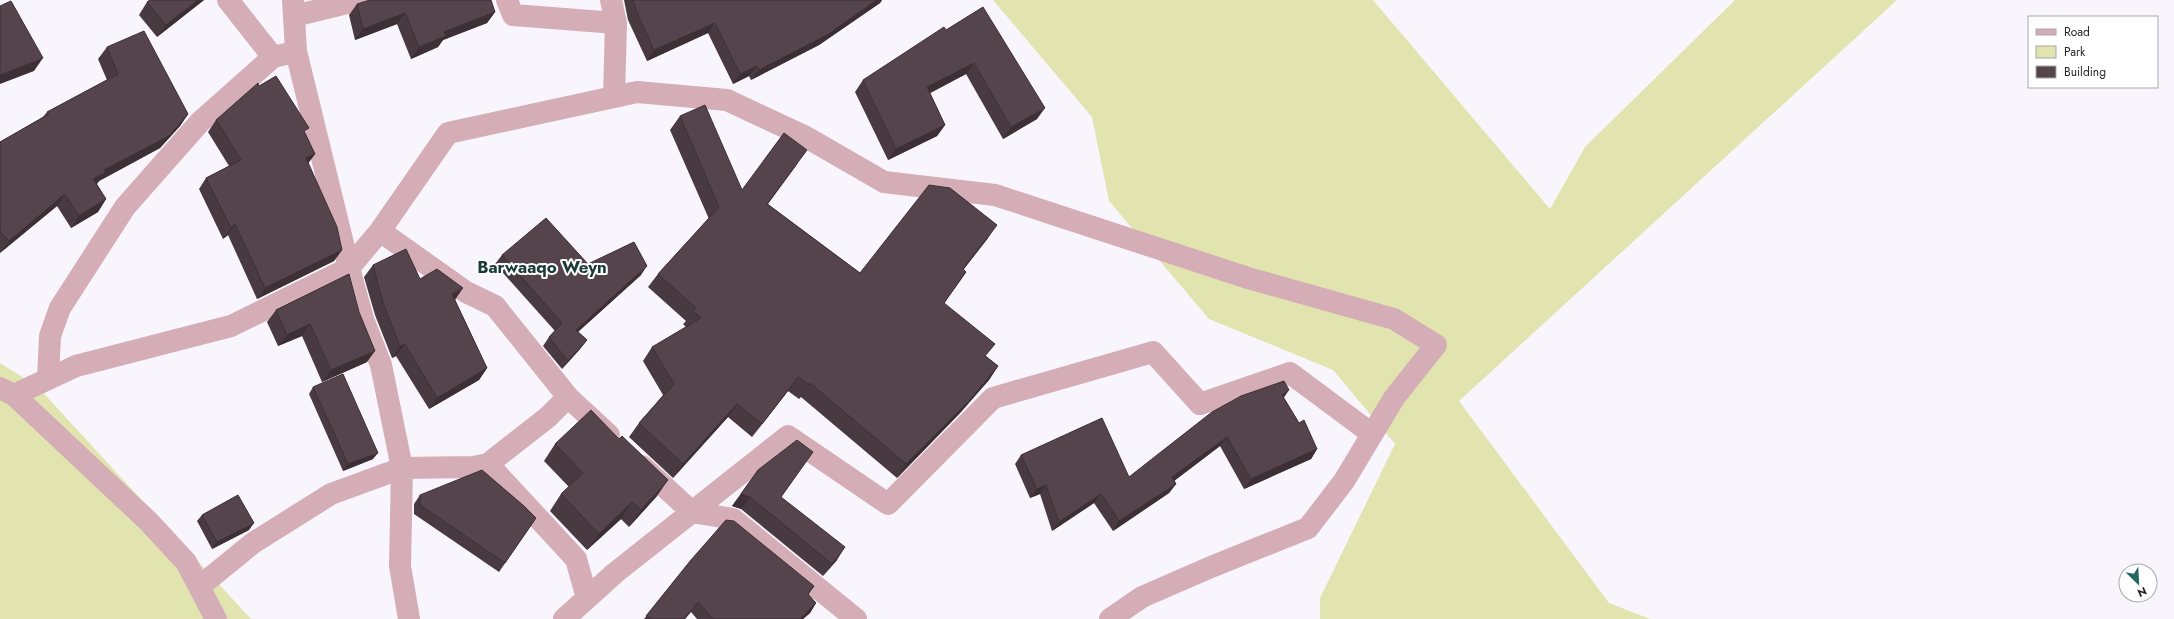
<svg xmlns="http://www.w3.org/2000/svg" width="2174" height="619" font-family="Jost,sans-serif">
<rect width="100%" height="100%" fill="#f9f5fd"/>
<path fill="#e1e4af" d="M993,0H1373L1550,209L1585,147L1735,0H1897L1459,401L1609,603L1650,619H1320V598L1395,444L1333,370L1209,319L1109,201L1092,117Z
M0,363L37,386L251,619H0Z"/>
<g fill="none" stroke-linecap="round" stroke-linejoin="round">
<path stroke="#d4adb6" stroke-width="22" d="M228,0L273,57L286,54
M293,0L296,51L349,268L363,319L381,365L402,468L400,566L409,619
M507,0L513,15L616,23
M611,0L616,23L614,97
M294,16L359,0
M380,231L466,292L495,306L568,397L609,435
M48,379L50,336L60,308L125,207L200,122L273,57
M0,388L14,395L149,522L186,562L216,619
M14,395L76,366L231,326L349,268L380,231L448,133L637,92L727,100L806,137L884,182L995,195L1248,278L1394,319L1436,345L1394,398L1344,481L1308,528L1211,567L1142,597L1110,619
M488,464L576,559L587,598
M642,466L692,512L733,519L856,619
M199,587L253,543L331,494L402,468L473,467L488,464L548,417L568,397
M564,619L615,573L788,436L888,504L993,398L1153,352L1200,404L1290,373L1372,434"/>
</g>
<path fill="#493a41" d="M150,0H204L157,37L139,15L147,2Z
M624,0H882L880,3L819,45L751,80L749,76L733,84L708,33L647,61L628,20Z
M357,4L495,12L487,23L443,40L438,47L411,59L397,24L355,40L349,15Z
M946,30L1037,119L1003,139L966,74L930,93L945,125L937,136L888,160L855,92L863,80Z
M107,47L188,114L180,126L160,148L99,181L97,184L106,199L98,212L71,228L57,206L0,253V142L43,117L47,112L107,80L98,59Z
M680,116L742,190L798,163L768,204L860,273L988,238L963,270L966,272L944,303L986,356L998,366L989,380L960,413L897,478L801,397L799,399L788,391L752,437L728,417L673,478L629,437L639,423L663,395L643,361L652,347L686,327L683,324L686,321L648,287L658,274L709,219L670,130Z
M216,120L305,133L315,154L308,163L342,250L334,261L257,299L228,235L223,239L199,189L206,178L229,166L208,132Z
M502,255L588,264L641,275L578,332L587,340L580,349L562,369L543,346L549,337L555,331L495,264Z
M373,265L420,279L455,300L487,368L479,380L429,409L396,356L392,358L375,315L364,277Z
M349,274L367,362L322,382L302,336L278,346L267,322L276,310Z
M313,387L373,459L343,471L309,394Z
M1284,398L1299,423L1317,449L1311,459L1244,489L1220,446L1174,481L1176,484L1169,493L1113,531L1094,503L1052,531L1040,494L1030,498L1015,464L1021,455L1129,477Z
M555,444L657,496L629,527L621,519L587,550L550,511L561,494L569,487L544,461Z
M758,470L781,497L837,560L823,576L741,509L732,506Z
M420,495L536,518L499,572L414,514V504Z
M202,515L249,530L212,549L197,521Z
M691,560L814,586L808,595L816,603L810,613L803,619H697L691,612L685,619H644Z"/>
<path fill="#3c3035" d="M198,0H204L157,37L166,25Z
M877,0H882L880,3L819,45L751,80L759,70Z
M495,12L487,23L443,40L438,47L411,59L419,47L444,32Z
M405,13L397,24L355,40L363,29Z
M715,23L708,33L647,61L654,50Z
M43,58L34,71L0,84V75Z
M974,63L966,74L919,99L927,87Z
M757,66L749,76L733,84L740,74Z
M1045,108L1037,119L1003,139L1011,127Z
M188,114L180,126L160,148L99,181L96,185L93,179L104,170Z
M945,125L937,136L888,160L896,149Z
M315,154L307,165L306,158Z
M65,194L57,206L0,253L9,241Z
M106,199L98,212L71,228L79,216Z
M235,224L228,235L223,239L231,228Z
M997,225L988,238L953,283L963,269Z
M342,250L334,261L257,299L265,288Z
M647,266L641,275L570,339L576,330Z
M463,288L455,300L444,306L452,294Z
M310,324L302,336L278,346L287,335Z
M587,340L580,349L562,369L568,361Z
M405,344L396,356L392,358L400,346Z
M375,351L367,362L322,382L331,370Z
M998,366L989,380L960,413L897,478L906,464Z
M487,368L479,380L429,409L437,398Z
M798,377L788,391L752,437L762,424Z
M1289,390L1283,399L1282,395Z
M737,404L728,417L673,478L683,464Z
M1227,437L1220,446L1166,487L1172,477Z
M1317,449L1311,459L1244,489L1251,479Z
M378,453L373,459L343,471L348,464Z
M668,480L657,496L629,527L641,510Z
M1176,484L1169,493L1113,531L1119,521Z
M1046,485L1040,494L1030,498L1037,489Z
M741,494L750,497L741,509L732,506Z
M1101,494L1094,503L1052,531L1059,522Z
M632,502L621,519L587,550L599,534Z
M254,523L249,530L212,549L217,542Z
M845,547L837,560L823,576L832,564Z
M698,602L685,619H684Z
M816,603L810,613L803,619H800Z"/>
<path fill="#55444c" stroke="#3c3035" d="M150,0H198L166,25L147,2Z
M370,0H491L495,12L444,32L446,36L419,47L405,13L363,29L357,4Z
M633,0H877L827,35L759,70L757,66L740,74L715,23L654,50L636,10Z
M11,1L43,58L0,75V6Z
M983,7L1045,108L1011,127L974,63L927,87L945,125L896,149L863,80L944,27L946,30Z
M144,31L188,114L169,136L104,170L105,173L93,179L106,199L79,216L65,194L9,241L0,231V142L49,114L47,112L118,74L107,47Z
M276,76L309,128L304,131L315,154L306,158L337,227L342,250L265,288L235,224L231,228L206,178L241,160L216,120L258,83L259,86Z
M705,105L742,190L784,133L807,150L767,204L860,273L929,185L950,188L997,225L963,269L966,272L944,303L995,344L985,356L998,366L970,400L906,464L810,383L809,385L798,377L762,424L737,404L683,464L639,423L674,384L652,347L701,318L693,311L696,308L658,274L719,207L680,116Z
M546,218L588,264L634,242L647,266L576,330L587,340L568,361L549,337L562,323L502,255Z
M406,249L420,279L437,269L463,288L452,294L487,368L437,398L405,344L400,346L383,303L373,265Z
M349,274L359,312L375,351L331,370L310,324L287,335L276,310Z
M343,374L378,453L348,464L313,387Z
M1284,381L1289,390L1282,395L1299,423L1304,420L1317,449L1251,479L1227,437L1172,477L1176,484L1119,521L1101,494L1059,522L1046,485L1037,489L1021,455L1102,418L1129,477L1212,412L1241,396Z
M591,410L619,439L622,436L668,480L641,510L632,502L599,534L561,494L583,473L555,444Z
M797,440L813,452L781,497L845,547L832,564L750,497L741,494L758,470Z
M482,470L524,506L536,518L505,563L420,505V495Z
M238,495L254,523L217,542L202,515Z
M726,520L734,521L814,586L808,594L816,603L800,619H713L698,602L684,619H651L646,616L691,560Z"/>
<g text-anchor="middle" dominant-baseline="central" stroke-width="4" stroke-linejoin="round" paint-order="stroke">
<g font-size="17" font-weight="bold" fill="#1a3b36" stroke="#fff">
<text x="542" y="267">Barwaaqo Weyn</text>
</g>
</g>
<rect x="2028" y="16" width="130" height="72" fill="#ffffff" stroke="#a9a7aa"/>
<rect x="2036" y="29" width="20" height="6" fill="#d4adb6" stroke="#a9a7aa"/>
<text x="2064" y="36" font-size="12" fill="#27232a">Road</text>
<rect x="2036" y="46" width="20" height="12" fill="#e1e4af" stroke="#a9a7aa"/>
<text x="2064" y="56" font-size="12" fill="#27232a">Park</text>
<rect x="2036" y="66" width="20" height="12" fill="#55444c" stroke="#a9a7aa"/>
<text x="2064" y="76" font-size="12" fill="#27232a">Building</text>
<g transform="translate(2138 583) rotate(156)"><circle r="19" fill="#ffffff" stroke="#a9a7aa"/>
<path d="M0-3L7 15L0 10L-7 15Z" fill="#226a60"/>
<text y="-6" font-size="11" font-weight="bold" text-anchor="middle" fill="#27232a">N</text>
</g>
</svg>
